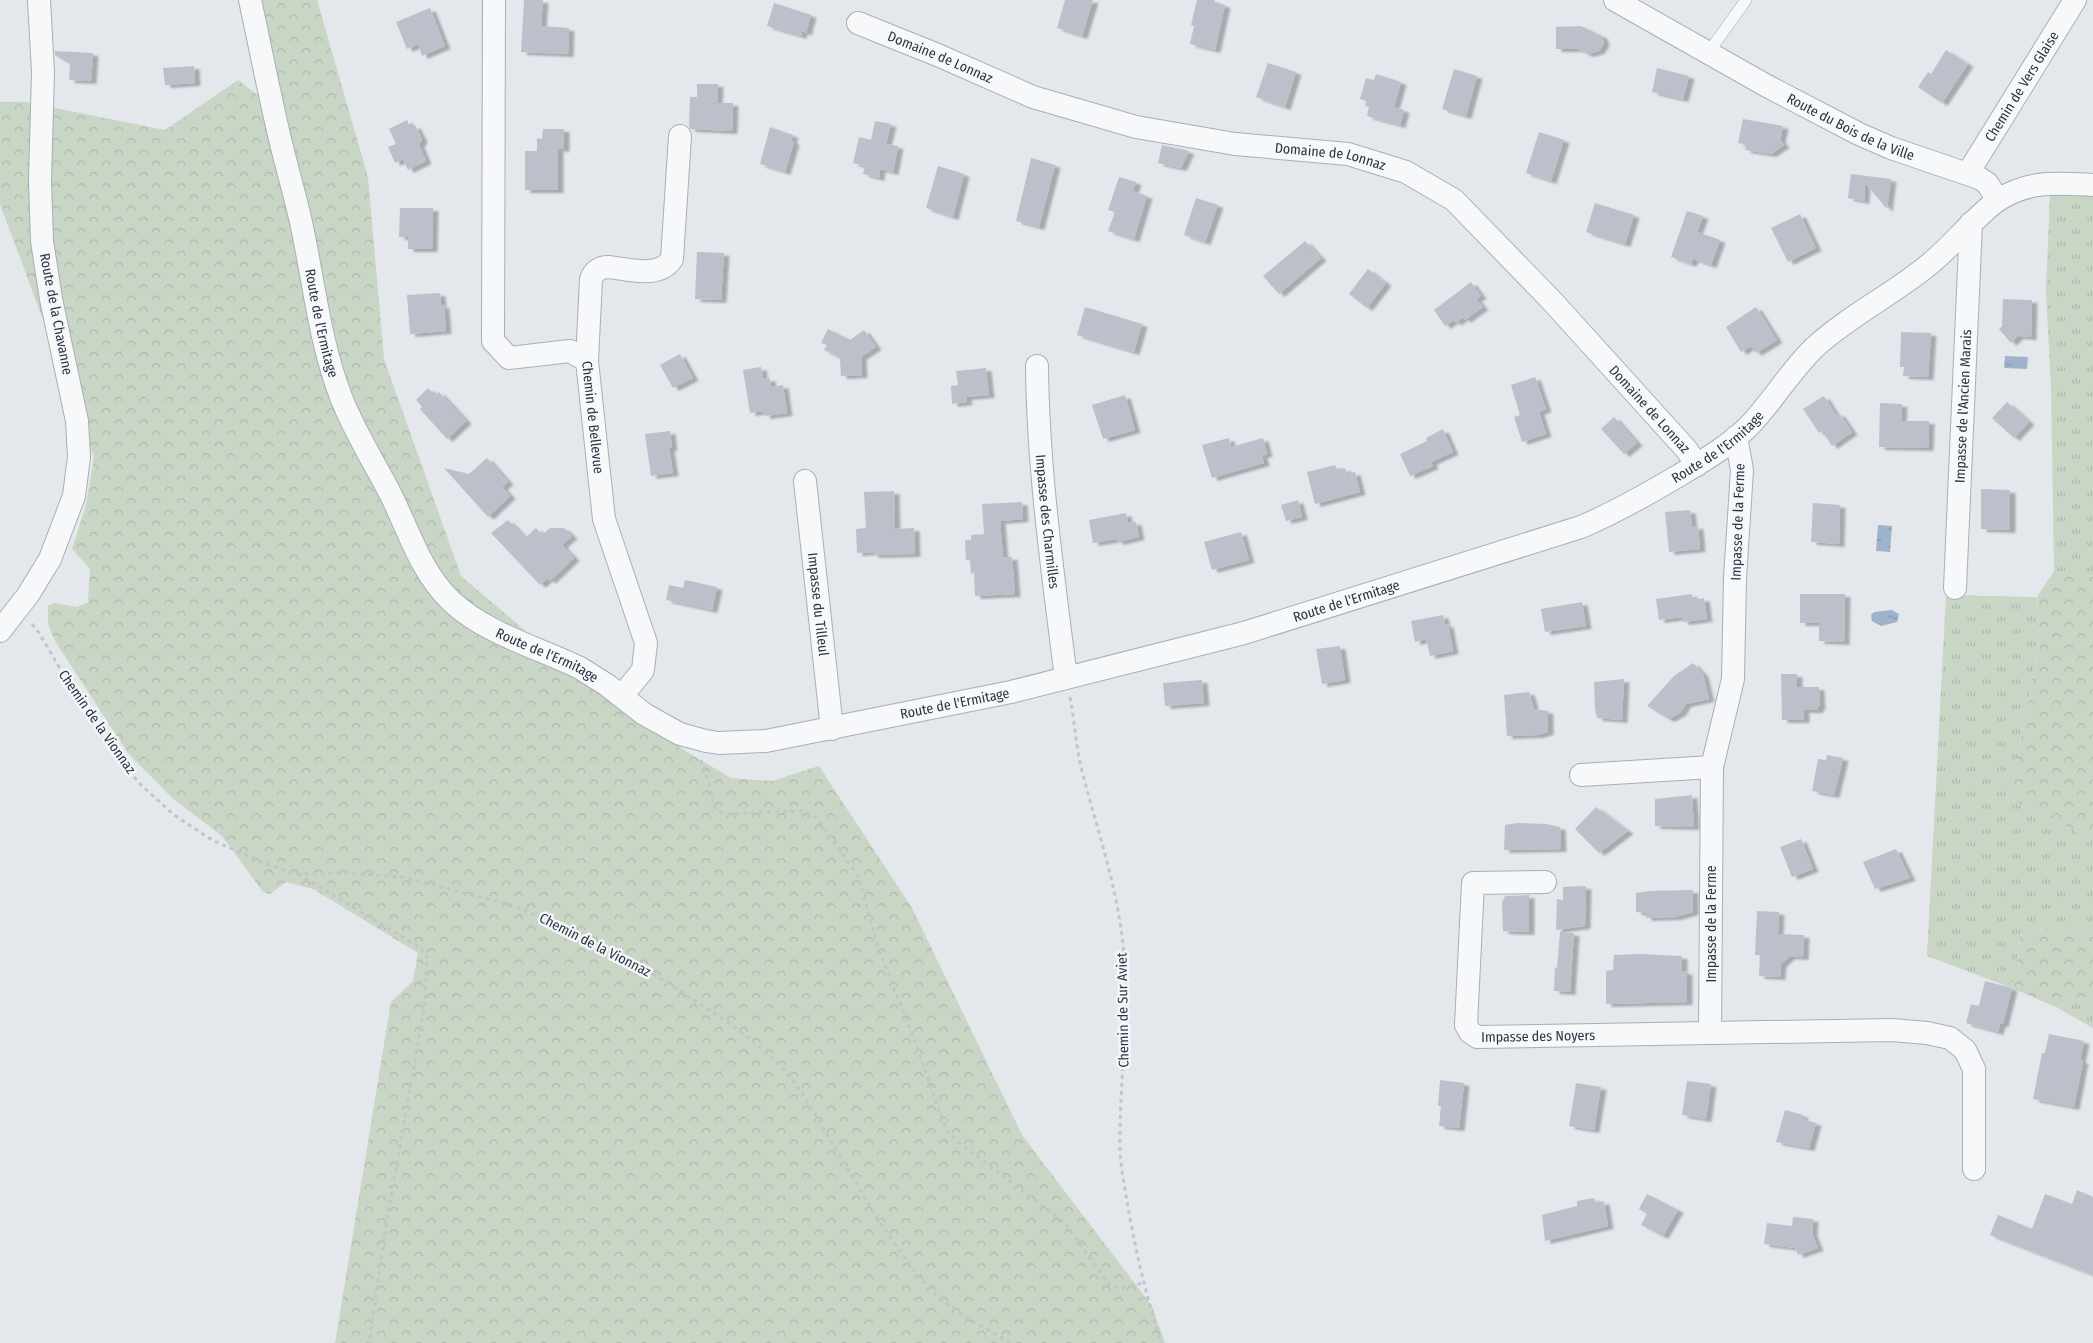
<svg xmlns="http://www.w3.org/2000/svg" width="2093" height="1343" font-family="'Fira Sans Condensed',sans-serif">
<defs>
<pattern id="grass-tufts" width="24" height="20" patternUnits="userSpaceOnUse" patternTransform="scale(1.25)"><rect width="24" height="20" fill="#c9d6c5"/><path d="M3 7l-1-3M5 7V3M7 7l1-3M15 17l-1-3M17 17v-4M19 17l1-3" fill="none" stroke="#adb8ab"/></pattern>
<pattern id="forest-crowns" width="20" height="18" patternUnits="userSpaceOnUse" patternTransform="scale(1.25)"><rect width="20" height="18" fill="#c9d6c5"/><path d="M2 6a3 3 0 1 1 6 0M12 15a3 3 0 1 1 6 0" fill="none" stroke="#adb8ab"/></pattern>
<pattern id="water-ripples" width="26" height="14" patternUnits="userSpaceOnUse" patternTransform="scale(1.25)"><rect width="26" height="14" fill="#9fb4cc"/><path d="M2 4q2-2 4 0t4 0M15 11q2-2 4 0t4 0" fill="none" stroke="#8293a7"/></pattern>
<filter id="shadow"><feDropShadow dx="5.5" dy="3" stdDeviation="1" flood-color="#0004"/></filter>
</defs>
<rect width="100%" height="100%" fill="#e4e7ec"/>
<path fill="url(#grass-tufts)" d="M2050,195L2093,196V571H2054L2051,387L2046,291Z
M1946,595L2037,597L2040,639L2009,798L2093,840V929L2021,931L2012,988L1927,956Z
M2093,995V1028L2056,1007Z"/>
<path fill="url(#forest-crowns)" d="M262,0H317L368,177L384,359L461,576L589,685L687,752L731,778L772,781L819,766L912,908L1022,1135L1152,1306L1165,1343H335L391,1002L413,981L418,953L313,889L286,882L270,894L263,892L222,836L172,798L128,753L55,641L48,624V606L54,603L77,607L88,602L90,569L72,549L86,505L94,457L0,204V102H25L165,130L238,80L284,115Z
M2054,571H2093V840L2009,798L2040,639L2037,597Z
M2093,929V995L2056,1007L2012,988L2021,931Z"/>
<path fill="url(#water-ripples)" d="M2005,356L2028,357L2027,369L2004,368Z
M1878,525L1892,526L1890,552L1876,551Z
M1892,610L1899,614L1897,622L1881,626L1872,621L1871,615L1874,612Z"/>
<path fill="#bbc0ca" filter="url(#shadow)" d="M524,0H543L541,26L569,28L568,54L521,52Z
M1065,0H1093L1082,36L1057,28Z
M1197,0H1215L1214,2L1225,5L1215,50L1190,44L1194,26L1191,25Z
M774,3L811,15L806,33L802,31L801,36L767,26Z
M430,8L445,46L422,56L418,44L407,49L396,22Z
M1581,26L1602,36L1604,43L1599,51L1588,54L1578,49H1556V27Z
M1946,50L1968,64L1942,103L1918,87L1928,72L1931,74Z
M55,51L93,53L91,81L69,80L70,64L55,55Z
M1268,63L1296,72L1285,107L1256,97Z
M194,66L195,83L165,85L163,68Z
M1657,68L1689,76L1683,99L1652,92Z
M1454,69L1477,76L1466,116L1442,109Z
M1376,74L1401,82L1394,107L1404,110L1400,125L1367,116L1369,107L1365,106L1367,101L1360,99L1366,78L1374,80Z
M697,84H718L717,103H733L732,131L691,129L689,127L690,97H697Z
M1743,119L1783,126L1780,140L1784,145L1771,154L1745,150L1746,145L1738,143Z
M407,120L410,128L415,125L422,139L419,145L426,161L408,170L403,159L395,163L388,147L396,144L389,129Z
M875,121L891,124L886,144L898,146L893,172L880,169L879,178L863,174L865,166L853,163L859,137L871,140Z
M770,127L793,135L791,141L794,142L785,172L760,164Z
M543,129H564V149L558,148V190H525V151H537V138L542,139Z
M1539,132L1564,140L1551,181L1526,173Z
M1162,145L1189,151L1181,168L1158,163Z
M1031,158L1055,165L1039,227L1016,221Z
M938,166L964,174L953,217L926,208Z
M1851,174L1891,179L1887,209L1865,183L1864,201L1848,198Z
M1119,177L1136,182L1133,191L1147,196L1134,239L1108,231L1115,212L1108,210Z
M1196,198L1218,205L1205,242L1184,235Z
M1595,203L1634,215L1625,244L1586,232Z
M400,208H433L432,249H408V237H399Z
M1687,211L1703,216L1697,232L1720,240L1711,265L1693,259L1691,264L1671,257Z
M1800,214L1816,248L1788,262L1771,228Z
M1305,241L1321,258L1279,294L1263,276Z
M697,252L724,253L721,300L695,299Z
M1368,269L1386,283L1367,308L1349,294Z
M1471,282L1481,296L1476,299L1483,307L1465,320L1463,317L1456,323L1454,320L1445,326L1434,310Z
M440,293L441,306L444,305L446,331L410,334L407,295Z
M2003,299L2032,300L2031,337L2018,336L2011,343L1999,329L2002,326Z
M1085,307L1142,324L1134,352L1077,335Z
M1756,307L1777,340L1756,353L1751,346L1741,352L1726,327Z
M828,329L850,340L864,330L876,347L861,357L862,375L841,376L840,358L824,350L827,345L821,343Z
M1901,332L1931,333L1928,377L1903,376L1904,367H1900Z
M680,354L693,378L673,388L660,365Z
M761,367L763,379L770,378L771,387L783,385L787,413L765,416L764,411L750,413L743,370Z
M986,368L989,395L966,397L967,402L952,404L951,386L958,385L956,371Z
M1535,377L1546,409L1539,412L1546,434L1522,442L1514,417L1520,415L1511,385Z
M428,388L435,395L439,392L466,421L447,439L420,409L422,407L416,400Z
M1125,395L1135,430L1103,439L1092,405Z
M1824,396L1836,415L1839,413L1852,432L1832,446L1822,431L1819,433L1803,409Z
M2007,402L2029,422L2014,438L1992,418Z
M1880,403L1902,404L1901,421H1929L1928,448L1879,447Z
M1614,417L1637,443L1624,454L1601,429Z
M1443,429L1453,452L1431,462L1433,466L1410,476L1400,454L1427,441L1426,438Z
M670,431L672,448H669L673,473L651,476L645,434Z
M1229,438L1231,447L1263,438L1267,454L1262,455L1264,463L1212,478L1202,445Z
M487,458L508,482L502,487L510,496L488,517L444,468L469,474Z
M1335,465L1337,470L1345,468L1347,474L1355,472L1360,492L1315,504L1307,472Z
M1981,489L2010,490V530L1981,529Z
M894,491L895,529L914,528L915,554L873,555V552L857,553L856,529L866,528L864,492Z
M1298,500L1302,517L1286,521L1281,505Z
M1022,502L1023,519L1000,521L1003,557H1012L1015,594L975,596L974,573L971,574L970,560H966L965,540H971V535L984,534L982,504Z
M1813,503L1840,505L1839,544L1811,542Z
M1690,510L1692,527L1698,526L1700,549L1669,552L1665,512Z
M1126,513L1128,523L1136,522L1139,537L1118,542L1117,539L1093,543L1089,520Z
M508,520L525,538L536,528L542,535L550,528H564L572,536L562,545L574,558L550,581L548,578L540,585L491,533Z
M1241,532L1249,560L1212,570L1204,542Z
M685,580L717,587L712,610L666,600L669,585L683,588Z
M1692,594L1693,600L1704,598L1707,619L1683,622L1682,617L1659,620L1656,599Z
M1800,594H1845L1844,642L1819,641V623H1800Z
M1582,602L1586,626L1545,632L1541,609Z
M1443,615L1445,625L1448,624L1453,651L1430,656L1426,639L1415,642L1411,621Z
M1340,646L1345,680L1322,684L1316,649Z
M1693,663L1703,674L1709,699L1686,704L1680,713L1669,719L1647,706L1674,676Z
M1781,674H1797V687H1819L1820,707H1818V710H1804V720H1782Z
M1624,679L1622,720L1597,718L1595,709L1594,682Z
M1202,680L1204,703L1165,706L1163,683Z
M1529,692L1534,709L1548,711V732L1538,735L1507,736L1504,695Z
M1827,755L1843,758L1834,795L1812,791L1818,759L1826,760Z
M1692,795L1694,827L1655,826V799Z
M1596,807L1628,831L1599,853L1575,829Z
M1517,823L1546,824L1560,827L1561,849L1504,850L1505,825Z
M1801,839L1813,869L1792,877L1780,847Z
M1896,849L1910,878L1875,889L1863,862Z
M1586,886L1585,926L1556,930L1557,899L1563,900V887Z
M1693,890V912L1676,917L1646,918V913L1636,912V893L1649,891Z
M1529,895V932L1503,931L1502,903L1505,896Z
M1757,911L1779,912L1778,934L1804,935L1803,957L1790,956L1781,964L1780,977L1759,976L1760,955H1755Z
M1560,932L1574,933L1570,992L1554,991L1555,967L1557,968Z
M1641,954L1682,956V971L1687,972V1002L1606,1004V971L1613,970L1614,955Z
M1985,981L2012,988L2003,1024H2000L1998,1032L1966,1023L1971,1004L1979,1006Z
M2049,1034L2084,1041L2080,1060L2083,1061L2074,1107L2033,1099L2042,1053H2045Z
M1440,1080L1464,1083L1459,1128L1439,1126L1441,1106H1438Z
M1687,1081L1711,1084L1706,1119L1682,1115Z
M1576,1083L1601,1087L1594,1130L1569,1126Z
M1785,1110L1803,1115L1802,1119L1816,1123L1809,1148L1776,1142Z
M2077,1190L2093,1197V1275L1990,1235L1998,1215L2032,1229L2045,1194L2072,1204Z
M1647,1194L1678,1210L1663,1236L1641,1225L1647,1214L1639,1209Z
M1594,1198L1596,1203L1604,1201L1608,1226L1545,1241L1542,1215L1577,1206V1201Z
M1793,1217L1813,1219L1812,1233L1818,1248L1798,1255L1795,1248L1764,1244L1767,1223L1792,1226Z"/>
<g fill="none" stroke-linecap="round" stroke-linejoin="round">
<defs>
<path id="service" d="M1708,53L1746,0"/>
<g id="minor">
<path id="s1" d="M250,0C260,46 269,93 280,139C287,169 296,198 302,227C314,283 320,343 341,397C354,431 374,462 391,495C409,532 421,572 451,601C486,634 537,647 580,668L607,685L644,714L680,734L706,741L719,743L766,741L1011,692L1244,633L1581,527C1614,513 1646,495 1678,476C1703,461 1729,446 1749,426C1773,401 1790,371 1815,347C1849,316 1890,296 1926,267C1952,247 1971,220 1998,200"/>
<path id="s2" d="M494,0L493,341L509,358L570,351L587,361L604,519L646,643L643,670L622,696"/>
<path id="s3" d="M1615,0L1767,86L1859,134L1891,148L1979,178L1987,183L1998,200C2030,180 2056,183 2093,185"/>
<path id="s4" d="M858,23L940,56L1033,97L1136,127L1235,144L1348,154L1406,172L1454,200L1552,301L1686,449L1697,465"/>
<path id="s5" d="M1968,173L2075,0"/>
<path d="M587,361L591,279C594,271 600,267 608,267C628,269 659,279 672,259L680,136"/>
<path id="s6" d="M1037,366C1038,471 1053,574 1066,678"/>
<path d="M1736,437L1742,470L1735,578L1733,679L1712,767L1710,1033L1892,1030L1927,1033L1950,1038L1965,1050L1974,1069V1169"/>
<path id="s7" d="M805,481L832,729"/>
<path id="s8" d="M1955,588L1971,223"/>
<path d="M0,631L28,595L50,559L74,496L79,457L77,421L51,299L42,241L40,181L43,72L39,0"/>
<path d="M1581,775L1712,767"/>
<path id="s9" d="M1545,882L1473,883L1466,1025L1470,1032L1477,1037L1710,1033"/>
</g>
</defs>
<use href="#service" stroke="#a9aeb7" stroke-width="12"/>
<use href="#minor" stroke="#a9aeb7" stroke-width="24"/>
<path stroke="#c2c5cb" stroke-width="3" stroke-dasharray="4 4" stroke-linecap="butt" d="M32,624L39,633L78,699L125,766L140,784L174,815L212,840L264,863L297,874L347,873L401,877L512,905L579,934L607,948L668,983L732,1025L767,1053L786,1072L802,1093L878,1220L917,1275L940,1299L967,1318L1011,1343
M1070,697C1075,723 1076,750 1083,775C1099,835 1119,893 1124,955C1129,1021 1119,1086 1120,1151C1121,1170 1125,1189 1128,1207C1136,1253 1147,1299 1161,1343
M701,760L710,787L713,805L718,811L726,814L803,811L813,815L821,823L858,876L877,944L917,1047L942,1119L948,1131L958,1142L1064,1222L1110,1286L1122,1288L1143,1283
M298,874L419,947L427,956L425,1003L387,1219L369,1343"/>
<use href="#service" stroke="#f7f8fa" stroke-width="11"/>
<use href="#minor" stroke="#f7f8fa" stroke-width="22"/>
</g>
<g text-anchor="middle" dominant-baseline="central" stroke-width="5" stroke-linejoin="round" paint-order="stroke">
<g font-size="14" fill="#2b3445" stroke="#f4f6f9">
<text stroke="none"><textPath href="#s4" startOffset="89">Domaine de Lonnaz</textPath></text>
<text stroke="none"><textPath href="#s5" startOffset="102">Chemin de Vers Glaise</textPath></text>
<text stroke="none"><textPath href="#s3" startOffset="268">Route du Bois de la Ville</textPath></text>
<text stroke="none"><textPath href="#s4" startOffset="494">Domaine de Lonnaz</textPath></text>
<text transform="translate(56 314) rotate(79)">Route de la Chavanne</text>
<text stroke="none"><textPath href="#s1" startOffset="331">Route de l'Ermitage</textPath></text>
<text stroke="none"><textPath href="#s8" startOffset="182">Impasse de l'Ancien Marais</textPath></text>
<text stroke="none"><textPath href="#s4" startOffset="914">Domaine de Lonnaz</textPath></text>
<text stroke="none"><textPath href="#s2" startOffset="502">Chemin de Bellevue</textPath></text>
<text stroke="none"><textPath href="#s1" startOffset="1996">Route de l'Ermitage</textPath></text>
<text stroke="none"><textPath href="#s6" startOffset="156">Impasse des Charmilles</textPath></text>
<text transform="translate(1738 522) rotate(-88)">Impasse de la Ferme</text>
<text stroke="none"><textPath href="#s1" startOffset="1591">Route de l'Ermitage</textPath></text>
<text stroke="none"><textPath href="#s7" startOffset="124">Impasse du Tilleul</textPath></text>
<text stroke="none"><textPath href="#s1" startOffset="751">Route de l'Ermitage</textPath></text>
<text stroke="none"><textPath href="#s1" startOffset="1186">Route de l'Ermitage</textPath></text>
<text transform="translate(97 722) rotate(55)">Chemin de la Vionnaz</text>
<text transform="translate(1711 924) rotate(-90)">Impasse de la Ferme</text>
<text transform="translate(595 945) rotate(27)">Chemin de la Vionnaz</text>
<text transform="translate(1123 1010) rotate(-91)">Chemin de Sur Aviet</text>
<text stroke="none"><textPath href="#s9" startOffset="292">Impasse des Noyers</textPath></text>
</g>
</g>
</svg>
